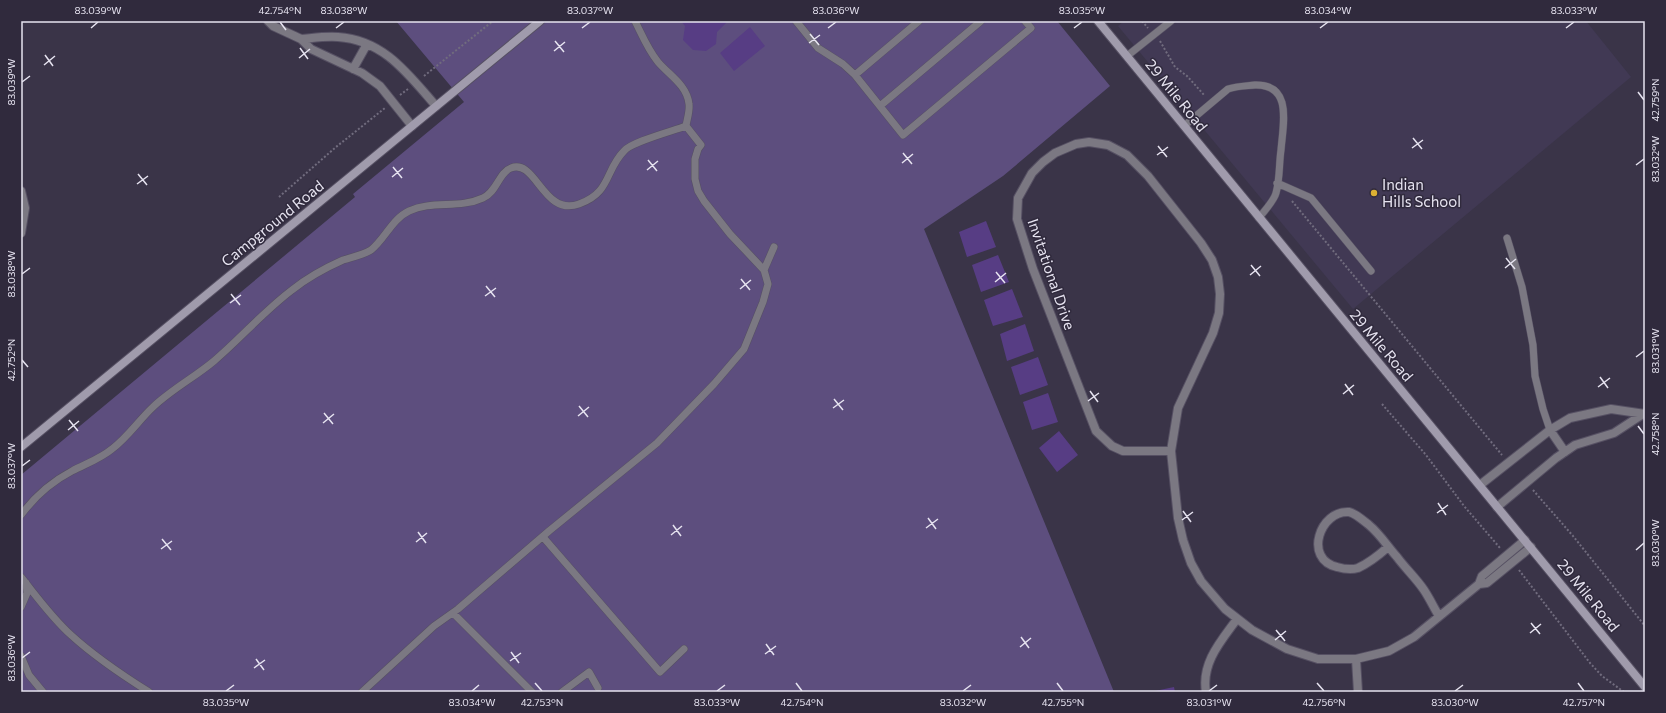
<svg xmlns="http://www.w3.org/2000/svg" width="1666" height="713" font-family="Commissioner,sans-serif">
<rect width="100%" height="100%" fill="#3a3448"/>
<path fill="#413954" d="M1124,21H1586L1631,77L1353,309L1118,26Z"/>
<path fill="#5d4e7e" d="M396,21H1057L1110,86L1003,176L924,229L1114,692H21V475L355,197L353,194L464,102Z"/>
<path fill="#573d84" d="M681,21H728L717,32L716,44L706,51L693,50L683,40L685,26Z
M750,27L765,46L734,71L720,53Z
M986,221L996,247L967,257L959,232Z
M998,255L1009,282L981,292L972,265Z
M1012,289L1023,317L993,326L984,300Z
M1025,324L1034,351L1007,361L1000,334Z
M1038,357L1048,385L1020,395L1011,367Z
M1048,393L1058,422L1032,430L1023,402Z
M1059,431L1078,455L1057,472L1039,448Z
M1174,687L1175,692H1155V691Z"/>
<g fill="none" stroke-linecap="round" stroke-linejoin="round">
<defs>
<path id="lane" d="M796,21L818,48L843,64L855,75L903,135L1031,28L1025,21
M1127,56L1171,21
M855,75L919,21
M880,106L981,21
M1184,126L1228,89C1237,86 1246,86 1255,85C1293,84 1283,124 1281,150C1279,163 1280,179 1276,193C1274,201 1264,211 1259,218
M1277,183L1311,198L1371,271
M1507,238L1522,287L1533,345L1535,376L1543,409L1550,430
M764,270L774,247
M21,515C35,496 51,482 72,471C85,464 100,459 112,449C128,437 139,420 153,407C172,389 195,377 214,361C241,338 264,311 292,290C307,278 325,268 343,260C352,257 363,255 371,250C385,239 392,219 409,211C432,200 459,209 483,198C497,192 499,172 511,168C536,158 543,217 579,204C611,193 605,170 624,151C631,142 673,131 686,126
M543,537L660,672L684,649
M21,577C37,597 52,618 71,635C95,657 122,675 149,692
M21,607L27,593L26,583
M453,613L532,692
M21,656L29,675L43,692
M362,692L434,626L458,609L549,531L657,443L714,384L744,349L763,302L768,284L764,270L730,234L704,201L698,191L695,179V159L698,149L701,145L686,126C687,119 690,111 689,104C687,85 669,75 658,62C648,50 642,35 635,21
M562,692L589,672L598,688"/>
<path id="street" d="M268,21L273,26L301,39L311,49L362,73L380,86L412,126
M301,39C313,38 326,36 338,37C384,40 408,74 436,106
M353,69L367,44
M21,191L25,208L21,233
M1550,430L1565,452
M1171,451H1123L1112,446L1096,431L1033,269L1017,219L1018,198L1032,173L1043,162L1055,153L1076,144L1089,142L1108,145L1127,155L1148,176L1201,243L1212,260L1218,277L1220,294L1219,313L1213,333L1178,408L1171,451L1178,518L1183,540L1191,563L1201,581L1225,609L1252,630L1287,649L1318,659H1356L1389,651L1414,637L1479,584L1482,576L1525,540
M1480,485L1550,430L1570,418L1611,409L1645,414
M1497,507L1556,458L1575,445L1614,433L1643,414
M1388,547C1379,555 1369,563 1358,568C1351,570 1344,569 1337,567C1303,559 1320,510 1349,512C1355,513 1364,521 1369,525C1380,534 1388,547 1397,557C1405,568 1416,578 1424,590C1430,599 1434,608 1439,616
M1479,584L1487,583L1531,547
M1356,659L1358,692
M1206,692C1201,663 1221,641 1237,619"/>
<path id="secondary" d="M1098,21L1645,687
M21,447L540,21"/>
</defs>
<use href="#lane" stroke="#565063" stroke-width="8"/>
<use href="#street" stroke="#565063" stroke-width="10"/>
<use href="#secondary" stroke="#565063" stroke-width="10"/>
<path stroke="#716c7e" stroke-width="2" stroke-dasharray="2 2" stroke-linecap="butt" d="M1142,21L1148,28
M1160,41L1175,67L1187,76L1205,96
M424,76L493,21
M400,95L408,89
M279,197L336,147L385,108
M1292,201L1502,455
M1382,404L1426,455L1464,506L1500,548
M1533,490L1573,536L1645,626
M1519,570L1590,663L1602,676L1624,692"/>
<use href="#lane" stroke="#7b7882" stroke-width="7"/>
<use href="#street" stroke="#7b7882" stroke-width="8"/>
<use href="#secondary" stroke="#a09bac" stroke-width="8"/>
</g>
<path fill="none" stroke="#e6e3f0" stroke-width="1.5" d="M280,22L286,30M91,28L98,22M336,28L344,22M582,28L590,22M828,28L836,22M1074,28L1082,22M1320,28L1328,22M1566,28L1574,22M810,34L819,45M555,41L564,52M809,43L820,35M300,48L308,59M554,51L565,42M45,55L53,66M299,58L310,49M44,65L55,56M22,82L30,76M1638,92L1644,100M1413,138L1422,149M1158,146L1167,157M1412,148L1423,140M903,153L912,164M1157,155L1168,147M648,160L657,171M902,163L913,154M1636,165L1644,159M393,167L402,178M647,170L658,161M138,174L147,185M392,177L403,168M137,184L148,176M1506,258L1515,269M1251,265L1260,276M1505,268L1516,259M996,272L1005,283M22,274L30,268M1250,275L1261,266M741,279L750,290M995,282L1006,273M486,286L495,297M740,289L751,280M231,294L240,305M485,296L496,288M230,303L241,295M1636,357L1644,351M22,360L28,367M1600,377L1608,388M1345,384L1353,395M1598,387L1610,378M1090,391L1098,402M1343,394L1354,385M834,399L843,410M1088,401L1099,393M579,406L588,417M833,408L844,400M324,413L333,424M578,416L589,407M69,420L78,431M323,423L334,414M1638,426L1644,434M68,430L79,421M22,466L30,460M1438,503L1446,515M1183,511L1191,522M1437,513L1448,505M928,518L936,529M1182,520L1193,512M673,525L681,536M926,528L938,519M418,532L426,543M671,535L682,526M162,539L171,550M416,542L427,533M161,549L172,541M1636,550L1644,543M1531,623L1540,634M1276,630L1285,641M1530,633L1541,624M1021,637L1029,648M1275,640L1286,631M766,644L774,655M1020,647L1031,638M511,652L519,663M765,654L776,646M22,658L30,652M256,659L264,670M510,661L521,653M254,668L265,660M535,683L542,691M796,683L802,691M1057,683L1063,691M1317,683L1324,691M1578,683L1584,691M226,691L234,685M472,691L479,685M717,691L725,685M963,691L971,685M1209,691L1217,685M1455,691L1463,685"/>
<circle fill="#ddb133" stroke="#302a3d" stroke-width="1.5" cx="1374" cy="193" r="4"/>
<g text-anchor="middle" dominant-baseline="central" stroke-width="3" stroke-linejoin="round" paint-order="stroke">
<g font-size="15" fill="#e6e3f0" stroke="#302a3d">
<text transform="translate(1177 95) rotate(51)">29 Mile Road</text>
<text transform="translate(272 223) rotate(-39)">Campground Road</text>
<text transform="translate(1052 274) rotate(71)">Invitational Drive</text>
<text transform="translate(1382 345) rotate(50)">29 Mile Road</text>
<text transform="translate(1589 595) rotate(51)">29 Mile Road</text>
</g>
<g font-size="15" fill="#e6e3f0" stroke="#302a3d" text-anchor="start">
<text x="1382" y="184">Indian<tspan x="1382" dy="17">Hills School</tspan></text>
</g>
</g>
<rect width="1666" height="713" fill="none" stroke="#302a3d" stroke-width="44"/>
<rect x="22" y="22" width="1622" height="669" fill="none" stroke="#e6e3f0" stroke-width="1.5"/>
<g font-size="10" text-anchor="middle" fill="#e6e3f0">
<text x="98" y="14">83.039°W</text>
<text x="280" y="14">42.754°N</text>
<text x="344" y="14">83.038°W</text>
<text x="590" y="14">83.037°W</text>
<text x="836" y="14">83.036°W</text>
<text x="1082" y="14">83.035°W</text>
<text x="1328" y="14">83.034°W</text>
<text x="1574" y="14">83.033°W</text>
<text transform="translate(11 82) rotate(-90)" y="4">83.039°W</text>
<text transform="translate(1655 100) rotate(-90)" y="4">42.759°N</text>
<text transform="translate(1655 159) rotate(-90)" y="4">83.032°W</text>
<text transform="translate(11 274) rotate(-90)" y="4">83.038°W</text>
<text transform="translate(1655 351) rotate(-90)" y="4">83.031°W</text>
<text transform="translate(11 360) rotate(-90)" y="4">42.752°N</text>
<text transform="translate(1655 434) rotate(-90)" y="4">42.758°N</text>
<text transform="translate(11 466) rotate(-90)" y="4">83.037°W</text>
<text transform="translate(1655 543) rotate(-90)" y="4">83.030°W</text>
<text transform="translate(11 658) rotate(-90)" y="4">83.036°W</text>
<text x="226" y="706">83.035°W</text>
<text x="472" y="706">83.034°W</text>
<text x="542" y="706">42.753°N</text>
<text x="717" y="706">83.033°W</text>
<text x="802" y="706">42.754°N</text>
<text x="963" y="706">83.032°W</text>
<text x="1063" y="706">42.755°N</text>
<text x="1209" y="706">83.031°W</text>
<text x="1324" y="706">42.756°N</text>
<text x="1455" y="706">83.030°W</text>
<text x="1584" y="706">42.757°N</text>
</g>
</svg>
